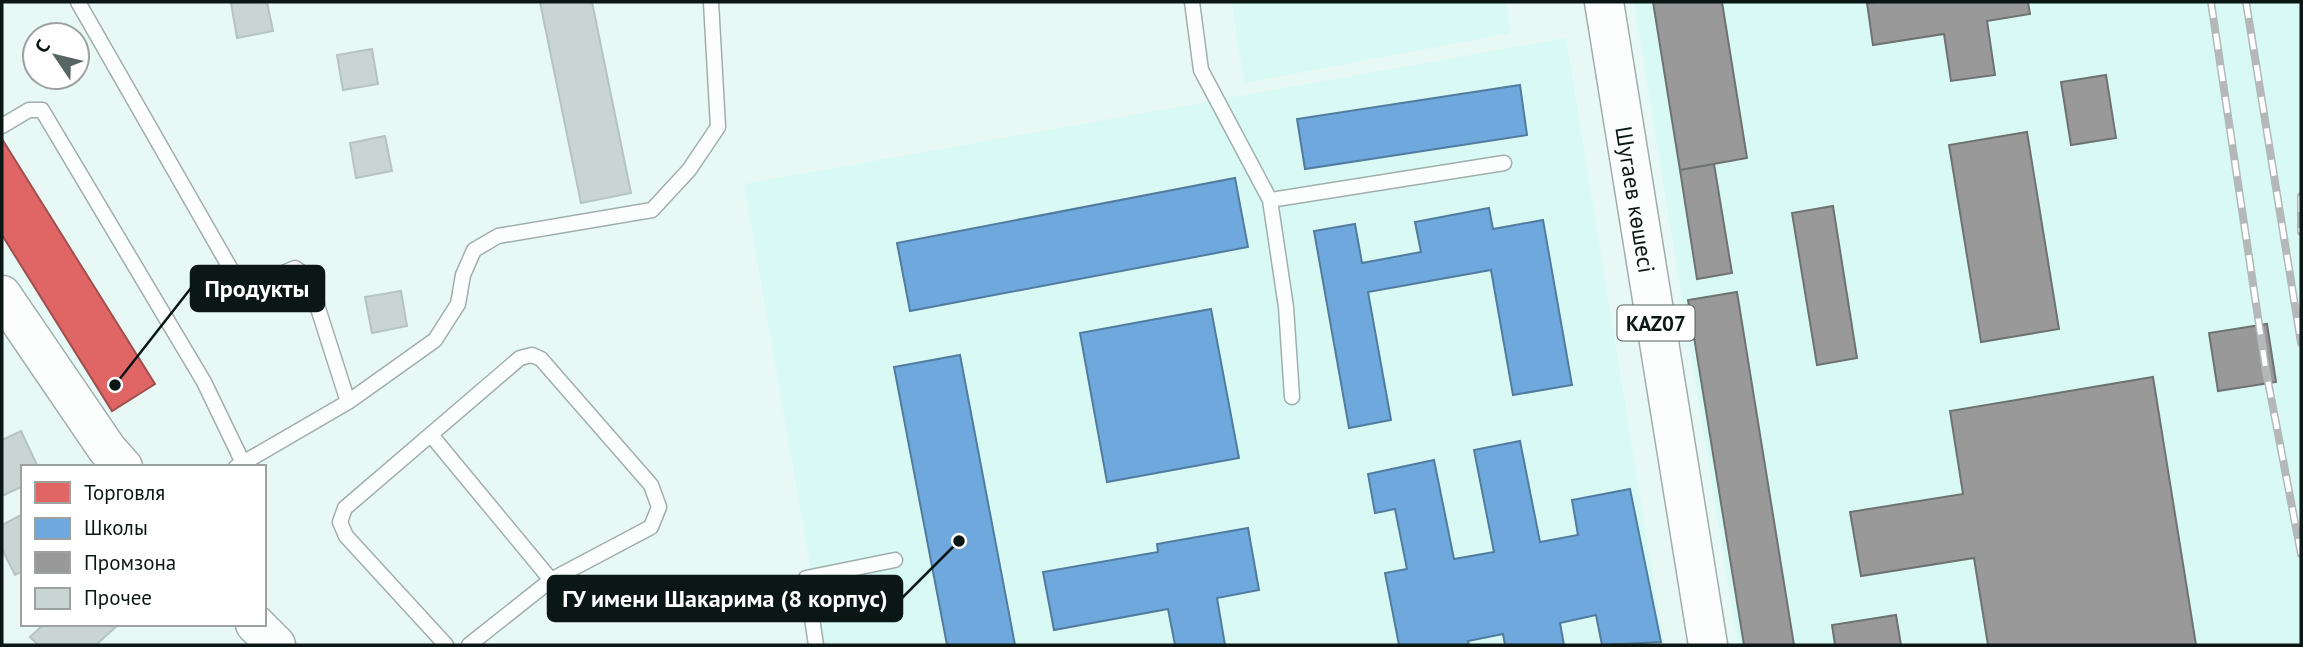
<svg xmlns="http://www.w3.org/2000/svg" width="2303" height="647" font-family="'PT Sans',sans-serif">
<rect width="100%" height="100%" fill="#e8f8f5"/>
<path fill="#d9faf4" d="M1232,2H1506L1511,33L1244,83Z
M1634,2H2301V645H1738Z
M1566,38L1664,645H824L744,184Z"/>
<path fill="#e06666" stroke="#a04e4e" stroke-width="2" d="M2,139L155,384L112,411L2,235Z"/>
<path fill="#6fa8dc" stroke="#517ca0" stroke-width="2" d="M1520,85L1527,135L1305,169L1297,119Z
M1235,178L1248,247L910,311L897,243Z
M1489,208L1493,229L1543,220L1572,385L1513,395L1491,270L1368,292L1391,420L1349,428L1314,231L1355,224L1362,263L1421,252L1415,222Z
M1211,309L1239,458L1107,482L1080,333Z
M960,355L1015,645H947L894,367Z
M1520,441L1540,542L1578,535L1572,500L1630,489L1661,642L1602,645L1596,615L1560,623L1564,645H1505L1503,634L1468,641L1469,645H1399L1385,573L1407,569L1395,509L1375,513L1368,474L1434,460L1454,559L1494,552L1474,450Z
M1248,528L1259,590L1217,598L1225,645H1175L1168,609L1054,630L1043,572L1158,552L1157,544Z"/>
<path fill="#999" stroke="#6e7271" stroke-width="2" d="M1653,2H1722L1747,158L1680,170Z
M1878,2H2028L2030,14L1987,21L1995,75L1951,81L1944,34L1873,45L1867,3Z
M2106,75L2116,138L2071,145L2061,82Z
M2027,132L2059,329L1981,342L1949,145Z
M1714,164L1732,273L1697,279L1680,170Z
M1833,206L1857,358L1817,365L1792,213Z
M1737,292L1794,645H1744L1688,300Z
M2267,324L2276,382L2218,391L2209,333Z
M2153,377L2196,645H1988L1974,558L1861,576L1850,512L1963,494L1950,411Z
M1896,615L1901,645H1835L1832,625Z"/>
<path fill="#c8d5d3" stroke="#b5c3c1" stroke-width="2" d="M267,2L273,31L237,38L231,3Z
M540,2H592L631,193L581,203Z
M372,49L378,84L343,90L337,55Z
M385,136L392,171L356,178L350,143Z
M401,291L407,326L372,333L365,297Z
M21,431L38,467H23V486L2,496V440Z
M23,514V571L15,575L2,549V525Z
M44,624H119L96,645H38L30,637Z"/>
<g fill="none" stroke-linecap="round" stroke-linejoin="round">
<defs>
<path id="lane" d="M78,2L233,273L259,283L295,268L308,277L348,402
M1192,2L1201,70L1270,200L1286,307L1292,397
M2,126L29,110H42L204,382L243,463
M1270,200L1504,163
M431,435L551,580
M236,467L348,402L435,340L458,304L463,275L474,250L498,236L652,210L689,170L718,127L711,2
M446,645L346,536L340,522L345,508L520,358L532,355L541,359L651,485L659,507L651,527L551,580L469,645
M816,645L806,578L895,560"/>
<path id="secondary" d="M2,295L107,449L123,467
M255,624L276,645"/>
<g id="highway">
<path id="s1" d="M1604,2L1708,645"/>
</g>
</defs>
<use href="#lane" stroke="#a0aeac" stroke-width="17"/>
<use href="#secondary" stroke="#a0aeac" stroke-width="41"/>
<use href="#highway" stroke="#a0aeac" stroke-width="41"/>
<use href="#lane" stroke="#fcfefe" stroke-width="14"/>
<use href="#secondary" stroke="#fcfefe" stroke-width="38"/>
<use href="#highway" stroke="#fcfefe" stroke-width="38"/>
<defs>
<path id="rail" d="M2211,2L2266,371L2301,554
M2246,2L2301,343
M2301,196V232"/>
</defs>
<use href="#rail" stroke="#b4b8b8" stroke-width="8"/>
<use href="#rail" stroke="#fff" stroke-width="5" stroke-dasharray="16" stroke-linecap="butt"/>
</g>
<g text-anchor="middle" dominant-baseline="central" stroke-width="7" stroke-linejoin="round" paint-order="stroke">
<rect fill="#fff" stroke="#545d5b" stroke-width="2" x="1617.5" y="305.5" width="77" height="35" rx="5"/>
<g font-size="21" font-weight="bold" fill="#0a1715">
<text x="1656" y="323">KAZ07</text>
</g>
<g font-size="23" fill="#0a1715" stroke="#fff">
<text stroke="none"><textPath href="#s1" startOffset="200">Шугаев көшесі</textPath></text>
</g>
</g>
<path fill="none" stroke="#0a1715" stroke-width="2.5" d="M115 385L191 288M959 541L902 598"/>
<g fill="#0a1715" stroke="#fff" stroke-width="2.5">
<circle cx="115" cy="385" r="7"/>
<circle cx="959" cy="541" r="7"/>
</g>
<g fill="#0a1715" stroke="#0a1715" stroke-width="2.5">
<rect x="191" y="266" width="133" height="45" rx="7"/>
<rect x="548" y="576" width="354" height="45" rx="7"/>
</g>
<g font-size="24" text-anchor="middle" font-weight="bold" fill="#fff">
<text x="257" y="297">Продукты</text>
<text x="725" y="607">ГУ имени Шакарима (8 корпус)</text>
</g>
<rect width="2303" height="647" fill="none" stroke="#0a1715" stroke-width="7"/>
<rect x="21" y="465" width="245" height="161" fill="#ffffff" stroke="#9da2a1" stroke-width="2"/>
<rect x="35" y="482" width="35" height="21" fill="#e06666" stroke="#9da2a1" stroke-width="2"/>
<text x="84" y="500" font-size="21" fill="#0a1715">Торговля</text>
<rect x="35" y="518" width="35" height="21" fill="#6fa8dc" stroke="#9da2a1" stroke-width="2"/>
<text x="84" y="535" font-size="21" fill="#0a1715">Школы</text>
<rect x="35" y="552" width="35" height="21" fill="#999999" stroke="#9da2a1" stroke-width="2"/>
<text x="84" y="570" font-size="21" fill="#0a1715">Промзона</text>
<rect x="35" y="588" width="35" height="21" fill="#c8d5d3" stroke="#9da2a1" stroke-width="2"/>
<text x="84" y="605" font-size="21" fill="#0a1715">Прочее</text>
<g transform="translate(56 56) rotate(305)"><circle r="33" fill="#ffffff" stroke="#9da2a1" stroke-width="2"/>
<path d="M0-5L12 26L0 18L-12 26Z" fill="#586663"/>
<text y="-10" font-size="19" font-weight="bold" text-anchor="middle" fill="#0a1715">С</text>
</g>
</svg>
